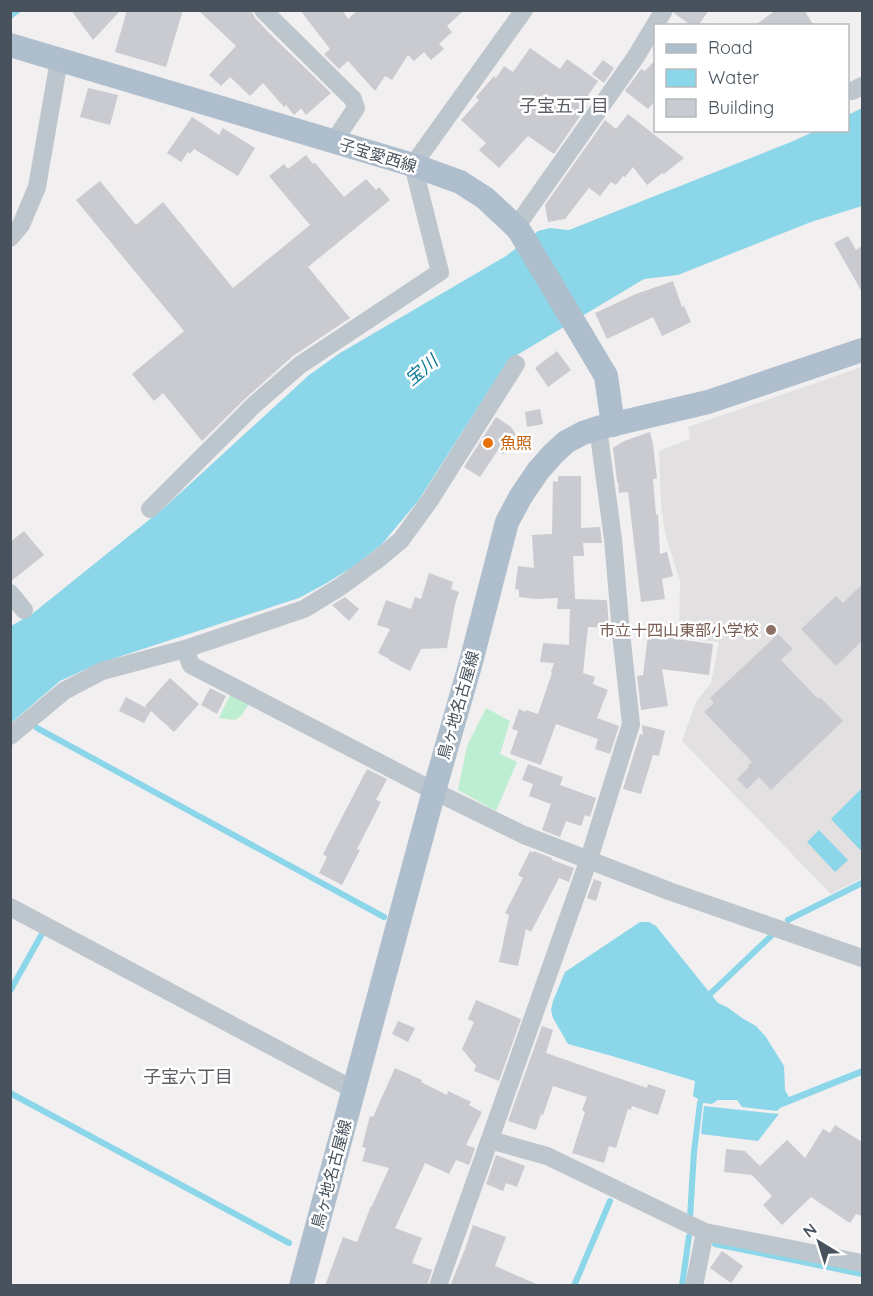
<svg xmlns="http://www.w3.org/2000/svg" width="873" height="1296" font-family="Quicksand,'Noto Sans JP',sans-serif">
<rect width="100%" height="100%" fill="#f1efef"/>
<path fill="#e2e0e1" d="M862,367V878L831,894L682,741L696,702L711,683L719,642L679,638L680,581L665,533L661,505L659,451L690,439L688,427Z"/>
<path fill="#beeed1" d="M231,693L250,702L242,715L235,720L219,718Z
M486,708L510,721L500,754L517,762L496,811L458,790L467,746Z"/>
<path fill="#8cd6ea" d="M862,108V206L811,222L678,275L644,279L512,358L502,370L418,501L382,544L356,565L325,584L299,598L97,664L60,681L11,723V626L32,614L165,507L309,375L340,353L506,256L538,231L550,228L569,230L791,142L815,131L848,130V115Z
M862,788V847L860,850L831,819Z
M819,830L848,860L835,872L807,842Z
M640,922H649L656,926L718,1003L727,1007L742,1018L756,1026L766,1037L784,1066L785,1090L789,1097L862,1068V1075L780,1108L777,1111L742,1107L737,1100H718L712,1104L704,1103L693,1096L695,1081L612,1056L568,1044L553,1018L551,1010L553,1001L565,972Z
M704,1106L779,1114L758,1141L701,1134Z"/>
<g fill="none" stroke-linecap="round" stroke-linejoin="round">
<path stroke="#8cd6ea" stroke-width="6" d="M10,16L18,10
M37,728L384,917
M788,920L862,883
M10,991L43,932
M706,998L771,936
M10,1093L289,1243
M690,1217L694,1152L700,1103L704,1095
M715,1244L862,1274
M574,1286L610,1201
M682,1286L689,1236"/>
</g>
<path fill="#c9cbd1" d="M71,10H121L93,40Z
M127,10H183L166,67L115,52Z
M198,10H251L255,18L270,34L331,93L306,115L301,108L294,115L286,105L284,107L263,83L250,96L230,77L221,86L209,75L236,46Z
M300,10H342L348,19L358,10H464L447,26L452,32L439,44L444,49L431,60L424,52L414,61L408,55L392,80L385,76L375,91L348,61L339,69L324,54L330,49Z
M675,10H709L698,26H692L674,13Z
M776,10H804L814,26H754Z
M530,48L560,69L567,59L598,81L583,103L587,106L554,154L528,136L499,168L479,150L486,143L461,120L479,100L476,97L494,76L496,78L504,66L513,72Z
M656,59V100L648,109L625,91L641,69L645,71Z
M603,60L614,68L604,83L592,74Z
M88,88L118,95L110,125L80,117Z
M628,114L684,158L664,174L662,173L647,185L633,167L625,177L623,176L616,185L611,182L600,196L589,188L565,219L548,222L545,205L605,120L616,129Z
M192,117L219,135L223,128L255,148L238,176L194,149L190,154L188,152L181,162L167,153Z
M306,155L313,164L315,163L344,197L366,179L376,190L379,187L390,200L308,267L350,318L293,356L247,397L202,441L163,393L154,401L132,374L184,331L76,200L100,181L136,225L163,202L233,288L310,225L269,176L284,164L288,169Z
M848,236L856,250L862,246V292L834,243Z
M673,281L682,307L684,306L691,322L662,336L653,317L607,339L595,313L636,294Z
M557,351L571,370L548,387L535,368Z
M540,409L543,424L527,427L525,412Z
M496,417L511,427L521,442L503,454L498,450L480,477L464,467Z
M650,432L653,444L657,479H653L656,515L658,514L660,554L667,552L673,576L662,579L665,599L641,602L628,492L619,493L618,482H617L613,448L624,441Z
M558,476H581V528L600,527L602,543H583L584,556H573L575,599L607,600L609,628L588,627L583,673L595,677L593,684L608,690L597,718L619,726L610,754L595,749L598,739L556,724L541,765L510,754L518,731L512,729L519,709L525,712L526,710L538,714L552,673L551,672L554,663L540,662L543,643L569,645L570,609H557L558,598L536,599L519,597V590L515,589L518,566L534,568L532,535L552,534L553,481L558,482Z
M24,531L44,555L10,582V542Z
M429,573L453,582L451,589L459,592L455,604L447,648L421,649L410,671L389,660V659L378,653L390,629L377,625L386,600L411,609L415,597L421,599Z
M862,584V641L836,666L801,629L836,596L843,603Z
M345,597L359,609L349,621L332,605Z
M778,634L793,649L781,660L818,699L820,697L843,721L771,790L759,777L747,789L737,779L749,767L748,765L752,762L704,712L714,703L710,698Z
M648,635L713,644L709,675L662,669L668,706L641,710L637,676L643,675Z
M170,678L199,704L174,732L151,711L144,723L119,711L126,697L148,709L145,706Z
M210,688L226,696L217,714L201,705Z
M642,725L665,731L659,756L653,755L641,794L623,789L640,734L643,735Z
M528,764L563,777L560,785L596,798L590,817L585,815L581,826L566,821L560,837L542,830L551,804L529,796L533,784L522,780Z
M367,769L387,779L376,800L381,802L357,849L360,850L342,885L319,873L327,857L323,854Z
M530,851L533,853L534,851L552,858V860L574,868L569,882L559,878L531,932L526,929L518,966L499,962L509,915L505,913L523,878L518,875Z
M594,879L602,882L596,901L587,898Z
M476,1000L521,1019L499,1081L474,1071L476,1066L462,1049L474,1022L468,1019Z
M398,1021L415,1028L408,1042L392,1034Z
M542,1026L553,1030L546,1053L647,1088L648,1084L666,1090L658,1115L632,1106L631,1110L628,1109L616,1148L609,1146L604,1163L572,1153L585,1112L582,1110L587,1097L553,1086L543,1115L541,1114L536,1130L508,1121Z
M395,1068L422,1080L421,1082L447,1095L448,1091L471,1102L469,1105L482,1112L466,1145L475,1148L469,1165L456,1160L449,1174L425,1163L395,1228L422,1238L412,1263L432,1270L427,1286H325L343,1237L357,1242L371,1206H372L389,1168L362,1161L366,1148L362,1147L370,1116L373,1117Z
M835,1125L862,1142V1216L856,1214L850,1223L811,1197L782,1225L763,1205L772,1196L752,1175L724,1172L726,1149L745,1151L760,1166L787,1140L805,1158L823,1129L830,1133Z
M496,1155L525,1166L517,1187L506,1183L503,1191L486,1184Z
M473,1225L506,1237L495,1266L541,1286H450L465,1249Z
M722,1251L743,1266L731,1283L710,1268Z"/>
<g fill="none" stroke-linecap="round" stroke-linejoin="round">
<path stroke="#bdc6cd" stroke-width="18" d="M263,10L353,99L356,108L334,141
M848,91H852L862,86
M516,227L635,58L664,10
M10,238L21,225L37,187L59,60
M150,509L254,405L300,365L440,272L413,165L524,10
M10,593L24,610
M185,649L191,665L434,791L524,835L669,891L862,958
M10,736L64,691L102,671L185,649L304,609L340,587L377,560L401,540L430,500L516,364
M10,907L354,1090
M490,1140L547,1156L705,1232L862,1263
M438,1286L589,859L631,724L621,633L613,539L598,428
M694,1286L705,1232"/>
<path stroke="#afbecd" stroke-width="24" d="M10,45L413,165L460,182L485,198L516,227L520,232L606,376L613,425
M301,1286L434,791L471,662L507,522L521,496L538,471L553,454L566,442L583,433L598,428L708,402L862,350"/>
</g>
<circle fill="#e8710a" stroke="#fff" stroke-width="2" cx="488" cy="443" r="6"/>
<circle fill="#8d6e63" stroke="#fff" stroke-width="2" cx="771" cy="630" r="6"/>
<g text-anchor="middle" dominant-baseline="central" stroke-width="5" stroke-linejoin="round" paint-order="stroke">
<g font-size="16" fill="#47525c" stroke="#fff">
<text transform="translate(378 155) rotate(17)">子宝愛西線</text>
<text transform="translate(458 705) rotate(-74)">鳥ヶ地名古屋線</text>
<text transform="translate(331 1174) rotate(-75)">鳥ヶ地名古屋線</text>
</g>
<g font-size="16" fill="#c56008" stroke="#fff" text-anchor="start">
<text x="500" y="443">魚照</text>
</g>
<g font-size="16" fill="#785e54" stroke="#fff" text-anchor="end">
<text x="759" y="630">市立十四山東部小学校</text>
</g>
<g font-size="18" fill="#5b5f64" stroke="#fff">
<text x="564" y="105">子宝五丁目</text>
<text x="188" y="1076">子宝六丁目</text>
</g>
<g font-size="18" font-style="italic" fill="#0f7b98" stroke="#fff">
<text transform="translate(421 370) rotate(-40)">宝川</text>
</g>
</g>
<rect width="873" height="1296" fill="none" stroke="#47525c" stroke-width="24"/>
<rect x="654" y="24" width="195" height="108" fill="#ffffff" stroke="#b5babe" stroke-width="1.5"/>
<rect x="666" y="44" width="30" height="9" fill="#afbecd" stroke="#b5babe" stroke-width="1.5"/>
<text x="708" y="54" font-size="18" fill="#47525c">Road</text>
<rect x="666" y="69" width="30" height="18" fill="#8cd6ea" stroke="#b5babe" stroke-width="1.5"/>
<text x="708" y="84" font-size="18" fill="#47525c">Water</text>
<rect x="666" y="99" width="30" height="18" fill="#c9cbd1" stroke="#b5babe" stroke-width="1.5"/>
<text x="708" y="114" font-size="18" fill="#47525c">Building</text>
<g transform="translate(819 1242) rotate(322)" stroke="#ffffff" stroke-width="4.5" paint-order="stroke">
<path d="M0-4.5L10 22L0 15L-10 22Z" fill="#47525c"/>
<text y="-9" font-size="16" font-weight="bold" text-anchor="middle" fill="#47525c">N</text>
</g>
</svg>
